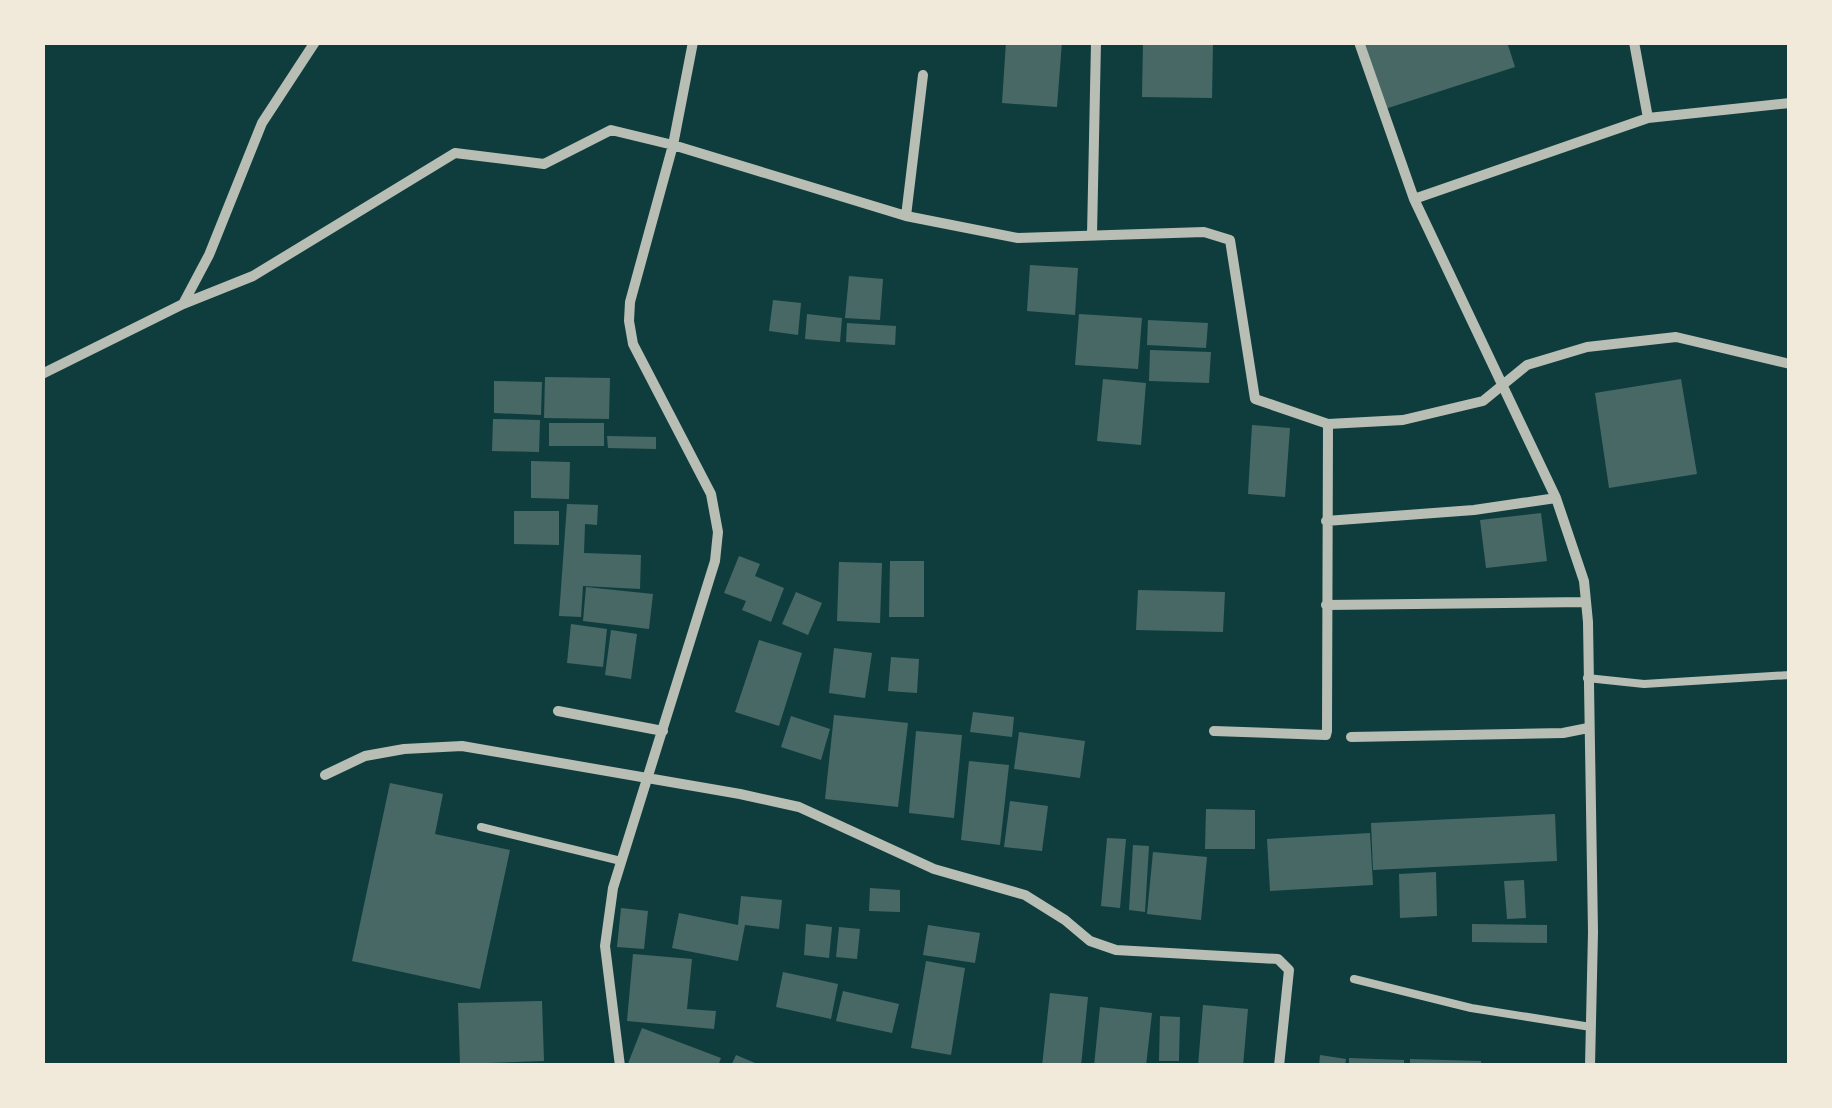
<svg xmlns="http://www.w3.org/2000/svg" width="1832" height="1108" font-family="Raleway,sans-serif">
<rect width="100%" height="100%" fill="#0f3d3e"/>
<path fill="#486865" d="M1006,42H1062L1057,107L1002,103Z
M1143,42H1213L1212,98L1142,97Z
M1363,42H1507L1515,67L1385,109Z
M1030,265L1078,268L1075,315L1027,311Z
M849,276L883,279L880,320L845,318Z
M773,300L801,303L798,335L769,331Z
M807,314L842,318L840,342L805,339Z
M1079,314L1142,318L1138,369L1075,365Z
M1148,320L1208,323L1206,348L1147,345Z
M847,323L896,326L895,345L846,342Z
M1150,350L1211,352L1209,383L1149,381Z
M545,377L610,378L609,419L544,418Z
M1103,379L1146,383L1141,445L1097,441Z
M1681,379L1697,474L1609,488L1595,393Z
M494,381L542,382L541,415L494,413Z
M493,419L540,420L539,452L492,451Z
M549,423H604V446H549Z
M1252,425L1290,428L1285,497L1248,494Z
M607,436L656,437V449L608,448Z
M531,461L570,462L569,499L531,498Z
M567,504L598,505L597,525L585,524L584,553L641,555L640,589L583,586L581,617L559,616Z
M514,511H559V545L514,544Z
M1541,513L1547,561L1486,568L1480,520Z
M739,556L760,564L755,576L784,588L771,622L742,610L746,601L724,593Z
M890,561H924V617H889Z
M839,562L882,563L880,623L837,621Z
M586,587L653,594L649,629L583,621Z
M1138,590L1225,592L1223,632L1136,630Z
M796,592L822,603L808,635L782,624Z
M571,624L607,629L603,667L567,663Z
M611,630L637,634L631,679L605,675Z
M759,640L802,653L779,726L735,712Z
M834,648L872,653L865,698L829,693Z
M891,657L919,659L917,693L888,691Z
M973,712L1014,717L1012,737L970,732Z
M834,715L908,723L898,807L825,799Z
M791,716L830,729L821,760L781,747Z
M916,731L962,735L954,818L909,813Z
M1019,732L1085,741L1080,778L1014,769Z
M969,761L1009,765L1000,845L961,840Z
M390,783L443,794L435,834L510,850L480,989L352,961Z
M1010,801L1048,806L1042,851L1004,847Z
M1206,809L1255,810V849H1205Z
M1555,814L1557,861L1373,870L1371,823Z
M1370,833L1373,885L1270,891L1267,839Z
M1107,838L1126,839L1120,908L1101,906Z
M1133,845L1149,846L1145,912L1129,910Z
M1153,852L1207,857L1201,920L1147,914Z
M1436,872L1437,916L1400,918L1399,874Z
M1524,880L1526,918L1507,919L1504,881Z
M870,888L900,890V912L869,911Z
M741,896L782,900L779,929L745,925L738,961L672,948L679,913L738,925Z
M621,908L648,911L644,949L617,947Z
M806,924L832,927L829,958L804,955Z
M1472,924L1547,925V943L1472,942Z
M928,925L980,933L975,963L923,955Z
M839,927L860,929L857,959L836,957Z
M633,954L692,959L687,1009L716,1011L714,1029L627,1021Z
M926,961L965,968L951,1055L911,1048Z
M783,972L838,984L831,1019L776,1007Z
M843,991L899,1004L892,1033L836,1021Z
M1050,993L1088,997L1081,1066H1042Z
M542,1001L544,1061L460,1064L458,1003Z
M1203,1005L1248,1009L1243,1066H1198Z
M1100,1007L1152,1013L1146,1066H1094Z
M1160,1016L1180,1017L1179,1061H1159Z
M642,1028L721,1058L718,1066H627Z
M736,1055L760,1065V1066H731Z
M1320,1055L1346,1059L1345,1066H1319Z
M1349,1058L1404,1060V1066H1349Z
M1410,1059L1481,1061V1066H1410Z"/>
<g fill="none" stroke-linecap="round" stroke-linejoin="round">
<path stroke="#b8beb3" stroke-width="8" d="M1587,678L1644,684L1790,675
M481,827L621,861
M1354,979L1471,1008L1591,1027"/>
<path stroke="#b8beb3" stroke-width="10" d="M1359,42L1414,199L1556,498L1584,581L1588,622L1593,932L1590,1066
M1634,42L1648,118
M923,75L906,216L1018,238L1204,232L1230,240L1255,399L1328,424L1403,420L1483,401L1527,365L1587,347L1676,337L1790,364
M1414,199L1648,118L1790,103
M1092,235L1096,42
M183,304L253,276L455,153L544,164L611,130L673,145L906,216
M42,374L183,304L209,255L262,123L315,42
M1326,521L1474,510L1556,498
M1326,605L1586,602
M558,711L663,731
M1214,731L1326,735L1327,731L1328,424
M1351,737L1563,733L1588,728
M325,775L365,756L404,749L462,746L740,794L799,807L934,869L1025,895L1065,920L1090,941L1116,950L1278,959L1289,970L1279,1066
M620,1066L605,946L613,888L715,561L718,532L711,494L633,344L629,321L630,302L673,145L693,42"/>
</g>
<rect width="1832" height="1108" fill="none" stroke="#f1e9da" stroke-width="90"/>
</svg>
